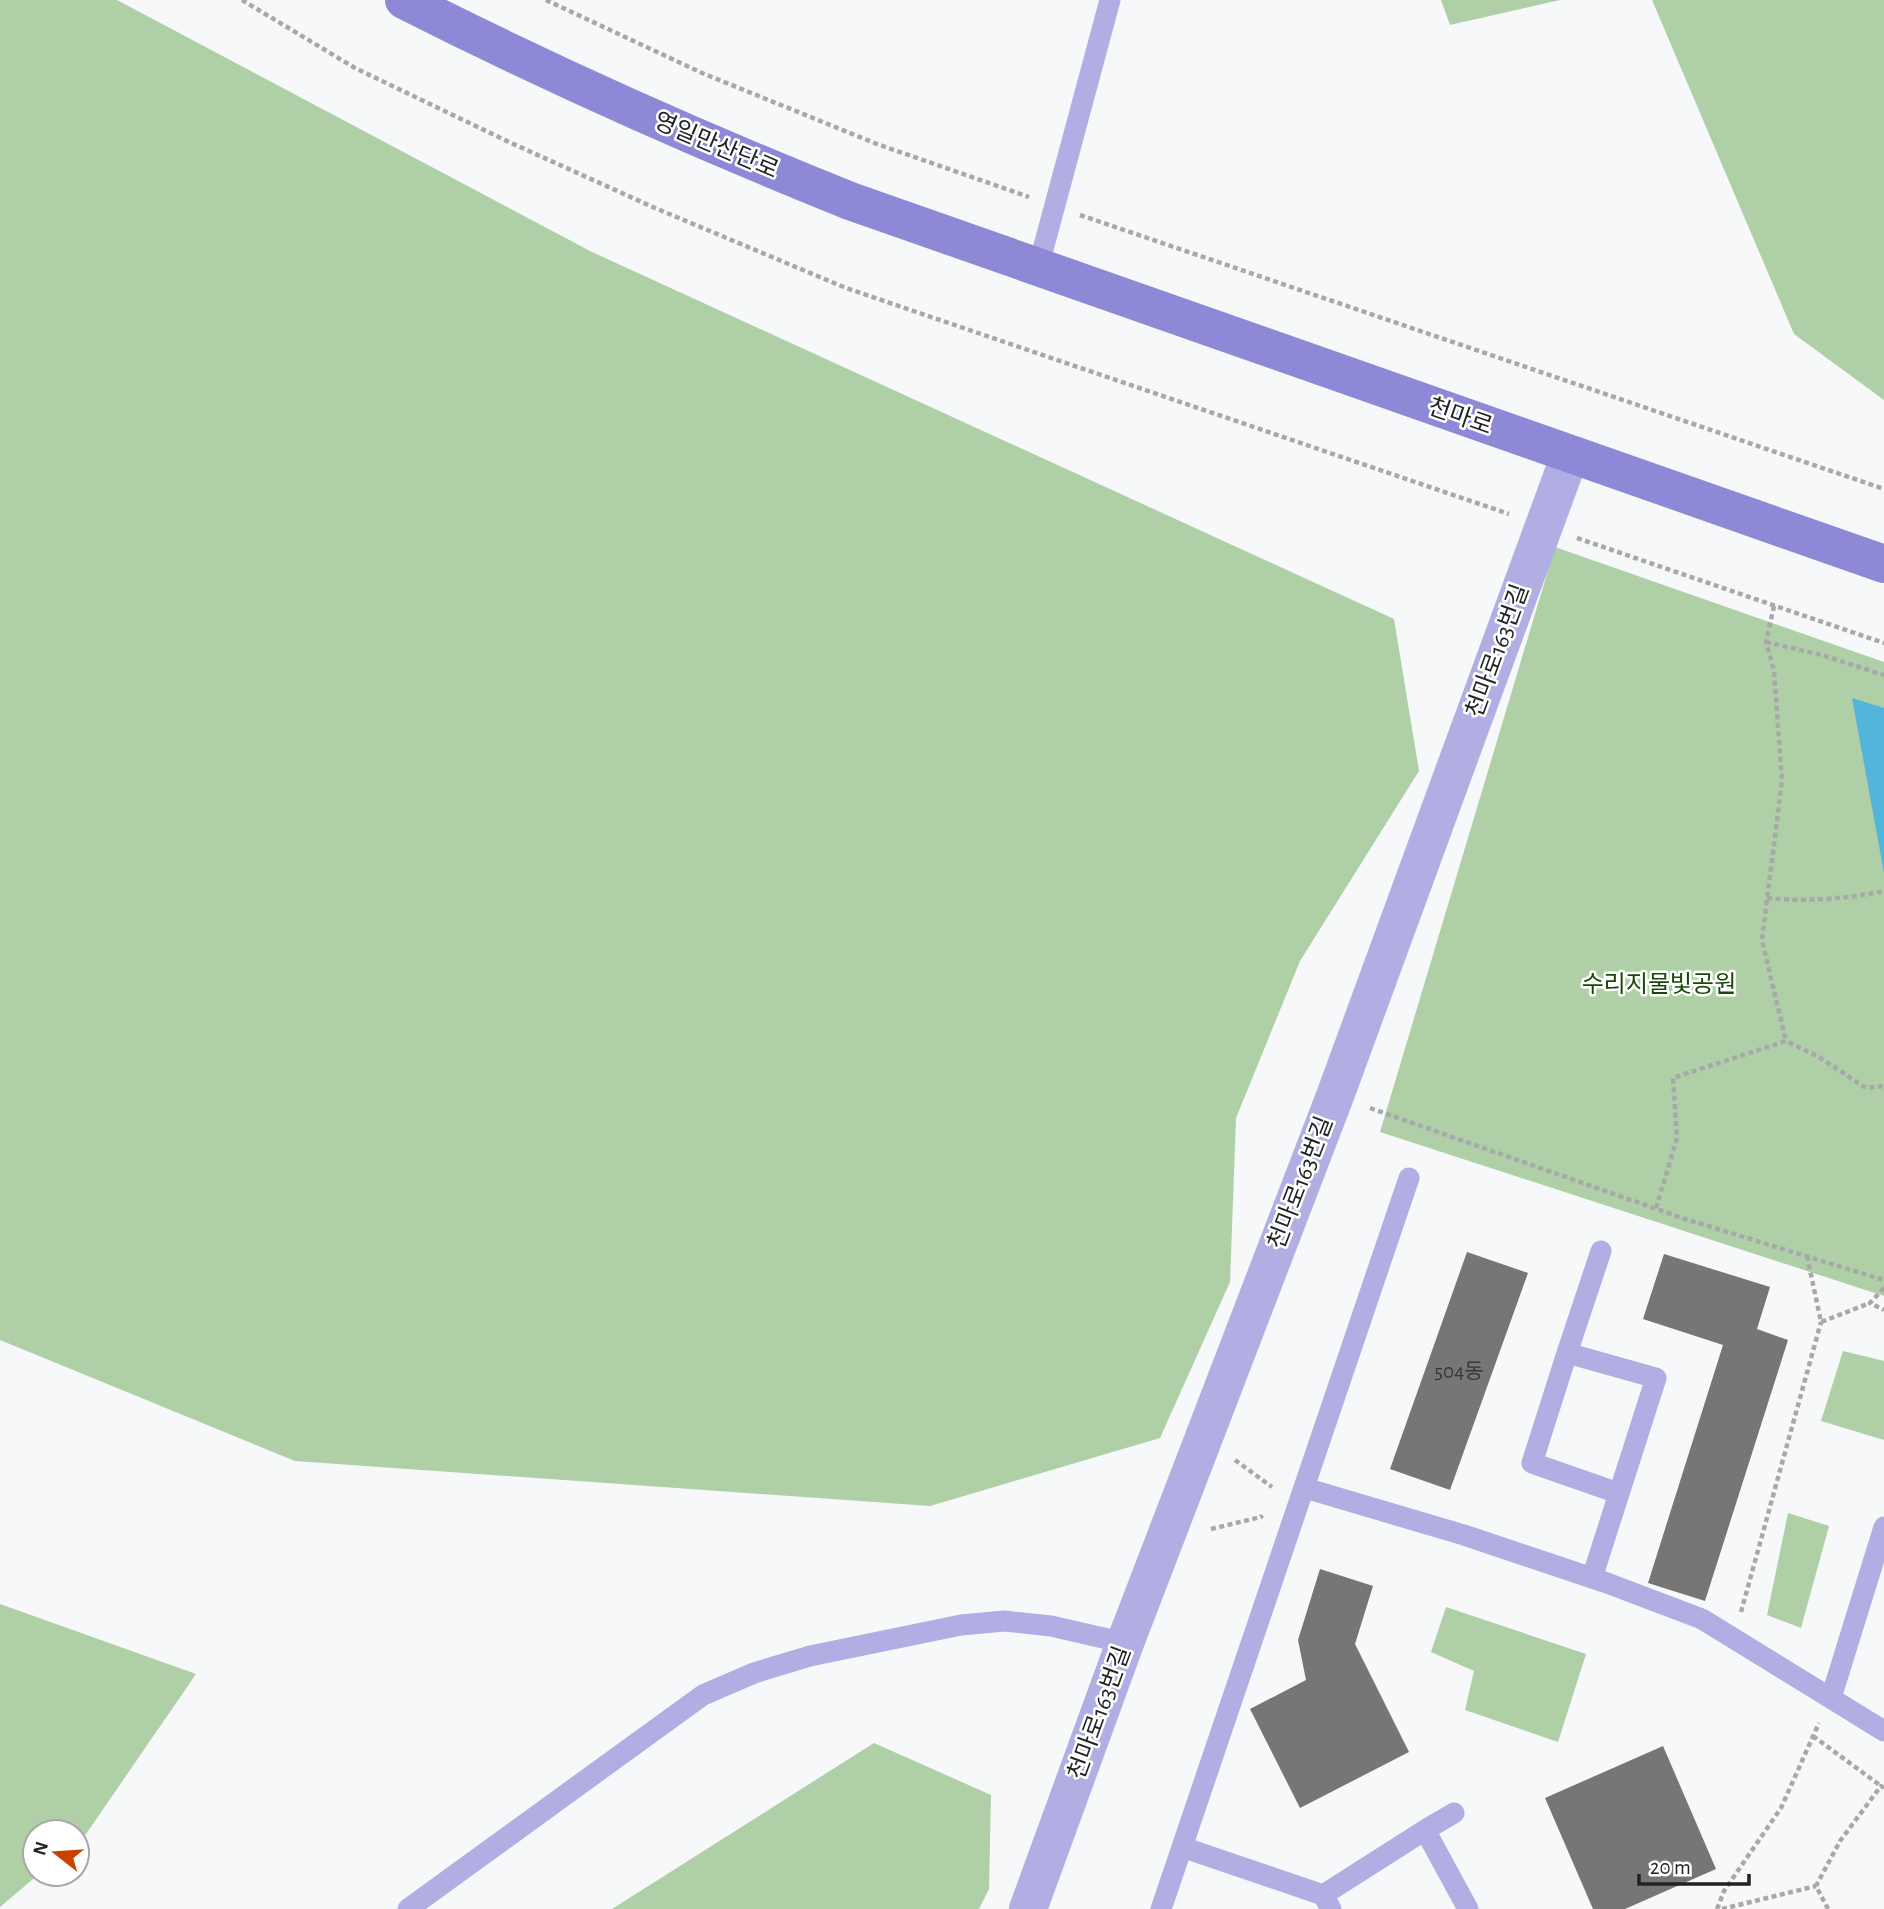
<svg xmlns="http://www.w3.org/2000/svg" width="1884" height="1909" font-family="'Alegreya Sans','Noto Sans KR',sans-serif">
<rect width="100%" height="100%" fill="#f6f8f9"/>
<path fill="#afcfa6" d="M0,0H117L592,252L1394,619L1419,771L1300,961L1236,1118L1230,1282L1160,1438L930,1506L295,1461L0,1340Z
M1441,0H1560L1450,25Z
M1652,0H1884V400L1794,334Z
M1555,547L1884,662V1296L1380,1132Z
M1843,1351L1884,1361V1440L1821,1421Z
M1788,1513L1829,1526L1801,1628L1767,1615Z
M0,1604L196,1674L86,1834L77,1842V1832H35V1874H39L0,1907Z
M1446,1607L1586,1654L1558,1742L1465,1710L1474,1671L1431,1652Z
M874,1743L991,1795L989,1889L979,1909H612Z"/>
<path fill="#54b5db" d="M1852,698L1884,708V873Z"/>
<path fill="#777576" d="M1467,1252L1528,1273L1450,1490L1390,1469Z
M1664,1254L1770,1287L1757,1329L1788,1340L1705,1601L1648,1583L1723,1345L1643,1319Z
M1320,1569L1373,1586L1355,1644L1409,1752L1300,1808L1250,1709L1306,1680L1298,1640Z
M1663,1746L1716,1869L1625,1909H1593L1545,1798Z"/>
<g fill="none" stroke-linecap="round" stroke-linejoin="round">
<path stroke="#a7a8a9" stroke-width="4.5" stroke-dasharray="5 3.5" stroke-linecap="butt" d="M242,0L355,68L509,142L655,208L846,288L1509,514
M546,0L702,73L877,144L1029,197
M1080,215L1884,489
M1577,538L1884,643
M1774,606L1766,642L1774,671L1782,780L1762,940L1786,1041
M1766,642L1822,655L1884,675
M1767,898C1807,902 1845,899 1884,891
M1370,1108L1685,1219L1884,1280
M1656,1208L1677,1138L1673,1078L1786,1041L1819,1057L1866,1088L1884,1086
M1807,1256L1821,1322L1870,1303
M1884,1288L1870,1303L1884,1310
M1235,1460L1272,1487
M1211,1529L1261,1517L1262,1515
M1741,1612L1821,1322
M1813,1736L1881,1786
M1717,1909L1724,1891L1781,1808L1819,1723
M1722,1909L1816,1886
M1828,1909L1816,1886L1840,1841L1881,1786L1884,1788"/>
<path stroke="#b0aee3" stroke-width="21" d="M1038,268L1110,0
M1567,1353L1532,1463L1618,1493
M1305,1488L1464,1535L1607,1583L1702,1619L1884,1731
M1592,1578L1656,1378L1567,1353L1601,1251
M1831,1698L1884,1527
M1425,1830L1454,1813
M1182,1847L1323,1895L1331,1909
M1323,1895L1425,1830L1468,1909
M408,1909L703,1695L754,1673L810,1656L961,1625L1004,1621L1051,1626L1125,1643
M1161,1909L1409,1178"/>
<path stroke="#b0aee3" stroke-width="38" d="M1028,1909L1125,1643L1335,1096L1570,455"/>
<path stroke="#8e89d6" stroke-width="38" d="M404,0C550,74 698,140 850,201L1884,564"/>
</g>
<g text-anchor="middle" dominant-baseline="central" stroke-width="5" stroke-linejoin="round" paint-order="stroke">
<g font-size="21" fill="#363737">
<text x="1459" y="1371">504동</text>
</g>
<g font-size="24" fill="#212222" stroke="#fff">
<text transform="translate(716 146) rotate(23)">영일만산단로</text>
<text transform="translate(1460 417) rotate(19)">천마로</text>
<text transform="translate(1498 651) rotate(-70)">천마로163번길</text>
<text transform="translate(1301 1183) rotate(-69)">천마로163번길</text>
<text transform="translate(1100 1713) rotate(-70)">천마로163번길</text>
</g>
<g font-size="24" fill="#184905" stroke="#fff">
<text x="1659" y="985">수리지물빛공원</text>
</g>
</g>
<g transform="translate(56 1853) rotate(287)"><circle r="33" fill="#ffffff" stroke="#a6a7a7" stroke-width="2"/>
<path d="M0-5L12 26L0 18L-12 26Z" fill="#c84300"/>
<text y="-10" font-size="19" font-weight="bold" text-anchor="middle" fill="#212222">N</text>
</g>
<path d="M1639 1874v10h110v-10" fill="none" stroke="#212222" stroke-width="3.5"/>
<text x="1650" y="1874" font-size="21" fill="#212222" stroke="#ffffff" stroke-width="5" paint-order="stroke">20 m</text>
</svg>
